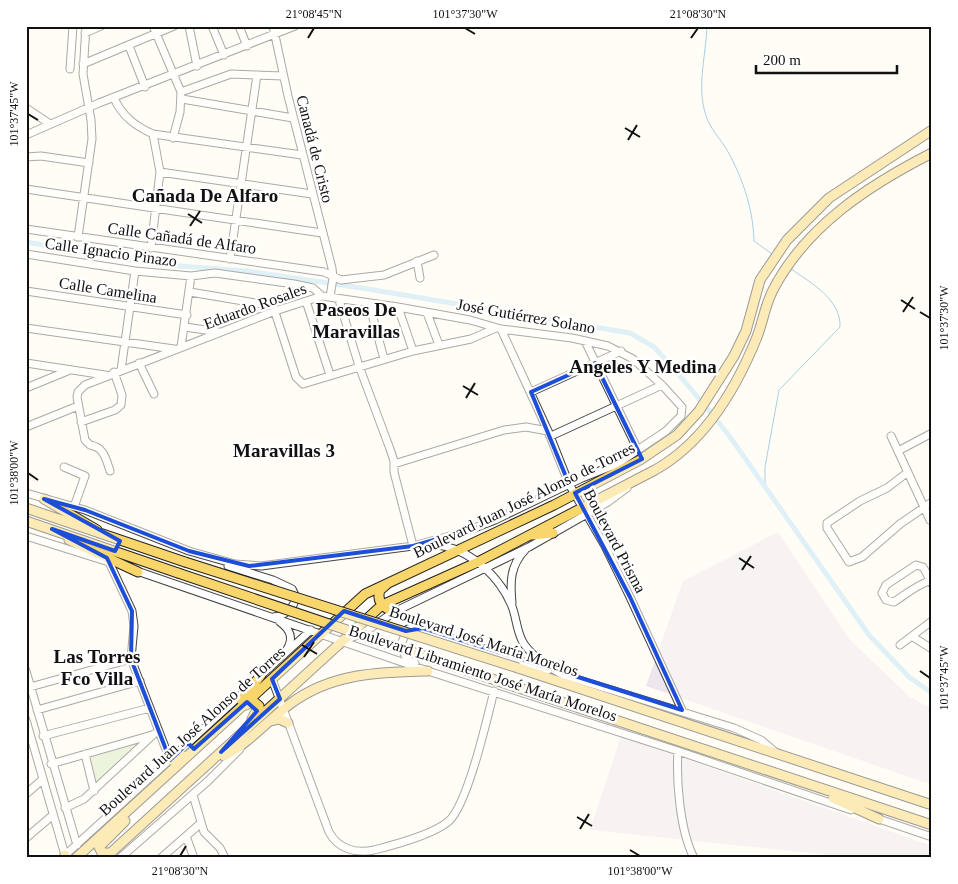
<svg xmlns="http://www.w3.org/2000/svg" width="958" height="884" font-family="Georgia,serif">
<rect width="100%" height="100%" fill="#fffdf5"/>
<path fill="#eee6ef" d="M778,532L850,640L910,697L932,709V785L646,686L683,581Z
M621,736L932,846V858H833L830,855L590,830Z"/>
<path fill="#d5ebbd" d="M142,741L95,786L88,756Z"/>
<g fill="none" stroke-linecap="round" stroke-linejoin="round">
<path stroke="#3f96cf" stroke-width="1" d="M707,26C706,58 695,90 708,121C713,132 722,141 727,150C743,179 753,208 754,241L772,254
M765,488V467L779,390L840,327C841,299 811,283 791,269"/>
<path stroke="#b9e0f7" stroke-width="5" d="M26,242L153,264L247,271L368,289L630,333L654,347L676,371L728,434L869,635L909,677L932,693"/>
<defs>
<path id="minor" d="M153,26L181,92L180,112L173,138
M189,26L197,66
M212,26L224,55
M239,26L247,46
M273,26L288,96L332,268L333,278L330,297
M85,33L101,26
M129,46L145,87
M83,64L174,26
M70,69L73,26
M181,92L231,74L283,76
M114,98C122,116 135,126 153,134L302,155
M182,99L293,118
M26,108L50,124
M26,135L99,103L295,26
M26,157L41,156L89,163
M160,172L312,194
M26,189L322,233
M26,229L324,272L341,280L384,275L434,255
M78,237L92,139L91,120L83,74L86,26
M151,248L160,172L153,134
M26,254L135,271L191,276L215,273L294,284L313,288L322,296
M230,259L257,75
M417,261L420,278
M26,291L187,315
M190,292L273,306L296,377L303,384L413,351L471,339L496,328
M339,300L359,366L390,449L394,461V472L413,546
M306,301L330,375
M369,303L384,359
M398,307L413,351
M427,313L439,345
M185,327L219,332
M26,328L174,349
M501,329L548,431L569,484L605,546L630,597L682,710
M585,341L638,450
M181,347L191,276
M26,363L105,375
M139,363L154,394
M121,370L135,271
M26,388L70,370
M531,392L621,351
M81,422L115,410L121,405L122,395L114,372
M26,427L78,406
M551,436L662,385
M891,436L930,520
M898,451L932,433
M394,464L504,430L526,427L548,431
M64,467L85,476L74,507
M110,471C106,459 104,447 90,445L85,440L77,397L78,392L85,385L275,311L322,296L398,307L470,320L501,329L572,338L608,346L633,359L662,385L682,407L681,416L666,431L617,464L582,478L495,520L464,532L413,546
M908,472L887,488L860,501L827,523V528L849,562L862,557L900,524L932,502
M26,493L85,510L189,551L235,564L261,566L413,546C424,546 434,544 444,546C474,553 499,577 511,604C517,617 516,632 524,644C534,658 548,666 563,675L734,728L761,740L775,752
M26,536L112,563
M109,562L132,611L134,626L131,659L170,760
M228,566L273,580L292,589C301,603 287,616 273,617
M134,570L428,671L678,751L851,810
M932,580C918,584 906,594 894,602L886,600L882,593L886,585L916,565L923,567C926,572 929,578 932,584
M512,603C510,582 510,566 525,550
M280,622C291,630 294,639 286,651
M913,637L932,649
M345,640L365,632L394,612L529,547L608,502L627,488
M900,645L932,621
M415,663L405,656L401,644L408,629L417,627L548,670
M26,671L77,845
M258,678L311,630
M272,679L329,832C338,849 356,854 374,850C394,845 434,834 449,821C468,803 487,719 494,691
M30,687L131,659
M37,710L140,681
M26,720L65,855
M43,736L150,708
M678,751C676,781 680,831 694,858
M85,754L94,791
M51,764L152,735
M26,794L42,780
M193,795L204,832L220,848L225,858
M65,808L84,799L154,734
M876,818L932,837
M186,836L194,858
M26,838L53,815
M63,857L245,691
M120,858L208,781L240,749
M161,858L201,823"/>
<path id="major" d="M44,499L97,530
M26,508L185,562
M26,521L178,573
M533,535L553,533
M69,540L138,572
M386,585L380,590C376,602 384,608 394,612
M518,668L932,805
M510,685L932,825
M241,700L261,675
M246,705L253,701L259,706L252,719
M271,721L279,719L288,723
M224,756C249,743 267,721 290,704C331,673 379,672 428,671
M170,760L187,756
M833,798L879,819
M110,853H102L99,847L125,821
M65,855L66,858
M76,858L365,594L554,505L640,460L677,435L699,411L734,356L746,331L760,280L787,240L829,198L932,130
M105,858L382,605L478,562L655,470C705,442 736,389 757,337C763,322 765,305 773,290C806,226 869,185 932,153"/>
</defs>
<use href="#minor" stroke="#444" stroke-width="9"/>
<use href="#major" stroke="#222" stroke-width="11"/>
<use href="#minor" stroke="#fff" stroke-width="7"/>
<use href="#major" stroke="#f9d66b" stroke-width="9"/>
<defs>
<path id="major-bridge" d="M185,562L518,668
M178,573L510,685"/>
</defs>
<use href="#major-bridge" stroke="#222" stroke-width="11" stroke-linecap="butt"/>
<use href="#major-bridge" stroke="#f9d66b" stroke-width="9"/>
</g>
<path d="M0 0H958V884H0ZM595,363L642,459L575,493L630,597L682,710L423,628L406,631L344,611L272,679L280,699L221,752L257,711L247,702L194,749L188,743L170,760L131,659L132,611L107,558L52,529L115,551L120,541L44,499L85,510L189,551L249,566L413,546L476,528L569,484L531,392Z" fill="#fffdf5" fill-opacity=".55" fill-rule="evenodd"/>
<path fill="none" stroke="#1d4ed8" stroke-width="4" stroke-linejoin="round" d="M595,363L642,459L575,493L630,597L682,710L423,628L406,631L344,611L272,679L280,699L221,752L257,711L247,702L194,749L188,743L170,760L131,659L132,611L107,558L52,529L115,551L120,541L44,499L85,510L189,551L249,566L413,546L476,528L569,484L531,392Z"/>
<path fill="none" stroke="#111" stroke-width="2" d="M465,28L475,34M308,38L314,28M691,38L698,28M28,114L38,120M625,128L640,137M628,140L637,125M188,214L202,223M190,226L200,211M901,300L915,309M903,312L913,297M920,312L930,318M463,386L478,395M466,398L475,383M28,473L38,480M739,558L754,568M742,570L751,556M302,645L317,654M304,657L314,642M920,671L930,678M577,817L592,826M580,829L589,814M630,850L640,856M180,856L186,846"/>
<g text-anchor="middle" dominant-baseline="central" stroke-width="5" stroke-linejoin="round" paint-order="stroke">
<g font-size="16" fill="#111" stroke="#fff">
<text transform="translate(315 149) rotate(76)">Canadá de Cristo</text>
<text transform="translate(182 238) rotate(8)">Calle Cañadá de Alfaro</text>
<text transform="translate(111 252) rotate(8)">Calle Ignacio Pinazo</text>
<text transform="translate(108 290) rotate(9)">Calle Camelina</text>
<text transform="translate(255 306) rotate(-20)">Eduardo Rosales</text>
<text transform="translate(526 316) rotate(10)">José Gutiérrez Solano</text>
<text transform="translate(524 500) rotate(-26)">Boulevard Juan José Alonso de Torres</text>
<text transform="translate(615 541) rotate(62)">Boulevard Prisma</text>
<text transform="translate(484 641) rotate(18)">Boulevard José María Morelos</text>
<text transform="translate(483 673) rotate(18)">Boulevard Libramiento José María Morelos</text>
<text transform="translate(192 731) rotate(-42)">Boulevard Juan José Alonso de Torres</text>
</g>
<g font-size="19" font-weight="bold" fill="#111" stroke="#fff">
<text x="205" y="195">Cañada De Alfaro</text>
<text x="356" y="309">Paseos De<tspan x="356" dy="22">Maravillas</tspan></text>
<text x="643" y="366">Angeles Y Medina</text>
<text x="284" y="450">Maravillas 3</text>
<text x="97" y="656">Las Torres<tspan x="97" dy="22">Fco Villa</tspan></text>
</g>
</g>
<rect width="958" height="884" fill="none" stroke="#ffffff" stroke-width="55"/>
<path d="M756 65v8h141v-8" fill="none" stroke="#111111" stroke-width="2.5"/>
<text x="763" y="65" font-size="15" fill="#111111" stroke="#ffffff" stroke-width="4" paint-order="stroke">200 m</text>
<rect x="28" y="28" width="902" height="828" fill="none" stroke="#111" stroke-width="2"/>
<g font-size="12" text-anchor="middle" fill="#111">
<text x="314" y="18">21°08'45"N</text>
<text x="465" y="18">101°37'30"W</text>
<text x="698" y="18">21°08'30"N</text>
<text transform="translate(14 114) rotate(-90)" y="4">101°37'45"W</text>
<text transform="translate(944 318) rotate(-90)" y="4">101°37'30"W</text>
<text transform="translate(14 473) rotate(-90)" y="4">101°38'00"W</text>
<text transform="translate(944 678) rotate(-90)" y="4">101°37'45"W</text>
<text x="180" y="875">21°08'30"N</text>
<text x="640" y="875">101°38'00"W</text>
</g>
</svg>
